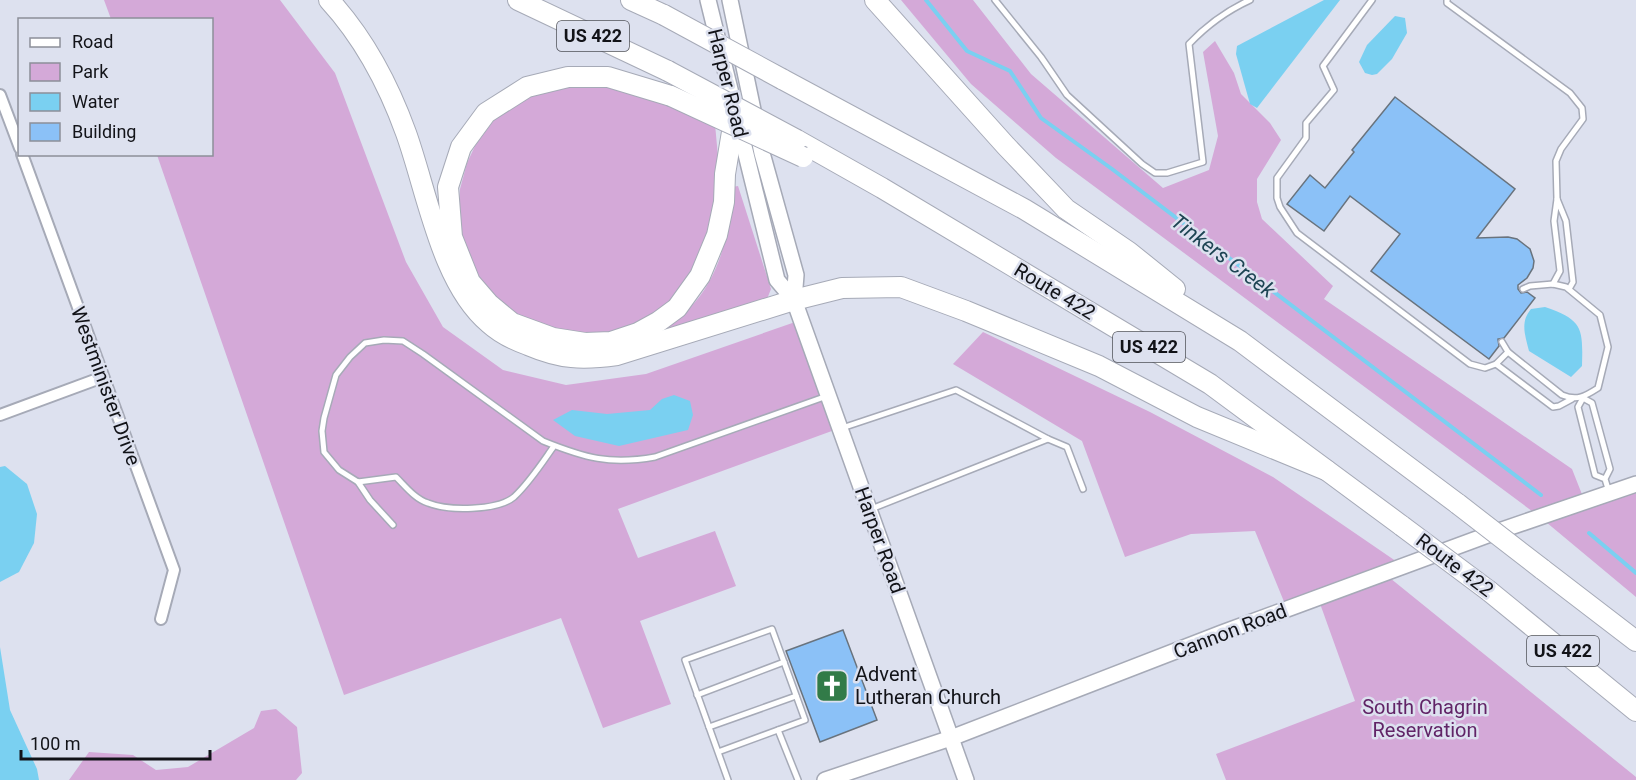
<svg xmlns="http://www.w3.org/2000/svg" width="1636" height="780" viewBox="0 0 1636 780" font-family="Roboto,sans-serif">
<rect width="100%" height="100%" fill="#dde1ef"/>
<g fill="#d4a9d8">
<path d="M104,0H280L335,73L406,262L443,327L503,370L566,385L646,374L801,320L840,428L618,509L638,558L715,531L736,586L640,621L671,704L603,728L561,618L344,695L157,155L212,154V20L111,19Z"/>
<path d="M901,0H973L1031,74L1163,188L1209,170L1218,136L1203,52L1215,41L1234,73L1241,94L1270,123L1281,140L1257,179V202L1262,219L1333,286L1324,299L1572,469L1585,502L1636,484V597L1540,517L1056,158L971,84Z"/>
<path d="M572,84L618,87L682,108L715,124L719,168L712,235L673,304L638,327L608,336L570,338L514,317L479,281L465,250L458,219L460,189L467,163L475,146L494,120L527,96Z"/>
<path d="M738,186L771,289L767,299L666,335L664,330C672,323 682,317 689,309C721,276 730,231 732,187Z"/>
<path d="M983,332L1150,412L1273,477L1403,566L1385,574L1636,777V780H1226L1216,754L1355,701L1318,598L1287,609L1255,531L1191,534L1125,557L1082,441L953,364Z"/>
<path d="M276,709L297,727L302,773L296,780H69L89,752L133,755L156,770L188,767L254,728L261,711Z"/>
</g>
<g fill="#7ad0f1">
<path d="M1324,0H1340L1257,108L1250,104L1236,54L1237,46Z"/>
<path d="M1395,16L1405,18L1407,33L1392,59L1377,74L1372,75L1365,73L1359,62L1367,45Z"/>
<path d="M1545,307C1583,320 1583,328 1582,366L1571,377L1529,351C1525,335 1520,322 1531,309Z"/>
<path d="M674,395L690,401L693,415L688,430L619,446L575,436L553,420L572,410L607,414L650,410L662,399Z"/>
<path d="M5,466L27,484L37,514L34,543L19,572L0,582V467Z"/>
<path d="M0,647L10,710L37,769L39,780H0Z"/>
</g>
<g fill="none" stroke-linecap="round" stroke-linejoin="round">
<g stroke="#7ad0f1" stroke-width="4">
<path d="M926,0L967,51L1010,71L1041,118L1112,169L1541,495"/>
<path d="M1589,533L1636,573"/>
</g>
</g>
<g fill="#8bc1f7" stroke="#69737d" stroke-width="1.5">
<path d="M1395,97L1515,189L1477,238L1508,237L1517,239L1530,249L1534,261L1533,268L1527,278L1518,285V289L1521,293L1527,292L1535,298L1504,338L1498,339L1499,346L1489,359L1371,271L1400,234L1350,196L1324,231L1287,204L1310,175L1325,188L1354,152L1352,150Z"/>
<path d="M843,630L877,720L820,742L786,651Z"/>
</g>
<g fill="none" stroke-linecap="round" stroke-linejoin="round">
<g stroke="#a6aab7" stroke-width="8">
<g id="lane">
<path d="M995,0L1041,57L1067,95L1142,164L1155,173H1167L1203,162L1189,44C1207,25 1226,11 1250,0"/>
<path d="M1372,0L1323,66L1334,90L1306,123V138L1277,178V198L1280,207L1297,233L1470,364L1485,368L1496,364"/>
<path d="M1447,0V3L1570,93L1582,108L1583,119L1561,149L1556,161L1557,199"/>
<path d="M1553,284L1560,271L1554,221L1557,199L1566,221L1573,282L1569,289"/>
<path d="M1523,289L1530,286L1553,284L1566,287L1600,315L1608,347L1598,388C1584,397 1577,401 1562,395L1508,352L1496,364L1553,407L1559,406L1572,399"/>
<path d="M1502,342L1508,352"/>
<path d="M842,428L956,390L1048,439L871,509"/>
<path d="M1048,439L1067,447L1083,489"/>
<path d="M554,446C542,463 530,482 514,497C497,511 448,511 428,503C415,499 405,486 396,477L358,482L339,470L324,452L322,431L324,418L336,375L350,357L365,343L384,340L403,341L423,354L543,441C585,458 610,465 655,457L827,396"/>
<path d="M1605,479L1610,469L1592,403L1583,398L1578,407L1595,475L1605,479L1609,492"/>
<path d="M358,482L370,500L393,525"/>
<path d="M697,695L784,662"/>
<path d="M709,727L796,696"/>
<path d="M778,730L798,780"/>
<path d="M718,752L805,720L772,629L685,660L728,780"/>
</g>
</g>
<g stroke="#a6aab7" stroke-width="14">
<g id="street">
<path d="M0,95L20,148"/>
<path d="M22,154L174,570L161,619"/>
<path d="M0,415L103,377"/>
</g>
</g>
<g stroke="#a6aab7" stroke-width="18">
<g id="secondary">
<path d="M708,0L777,280L794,300L966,780"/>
<path d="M730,0L762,153L796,275L794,300"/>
<path d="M825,780L951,738L1222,633L1493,533L1636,484"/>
</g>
</g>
<g stroke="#a6aab7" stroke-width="22">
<g id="highway">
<path d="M329,0C363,37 389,86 406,133C427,191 441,283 489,323C500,333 514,340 528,345C561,359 582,360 617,355L794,300L842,288L901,287L966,311L1099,366L1197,417L1326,470"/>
<path d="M518,0L668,71"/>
<path d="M631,0L664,15"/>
<path d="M875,0L1006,146L1066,209L1129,252L1175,289"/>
<path d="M782,79L1024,209L1240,341L1458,504"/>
<path d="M671,96L608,77H568L527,87L486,113L461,147L448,187L452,237L470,282L489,304L512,323L553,338L585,343L611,342L638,333L658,322L677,308L700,276L717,235L724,202L725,174L735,114"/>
<path d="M797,140L882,188L1210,384L1402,526"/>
<path d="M1542,569L1636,641"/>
<path d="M1489,591L1636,711"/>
</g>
</g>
<use href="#lane" stroke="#fff" stroke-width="5"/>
<use href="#street" stroke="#fff" stroke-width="10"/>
<use href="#secondary" stroke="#fff" stroke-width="15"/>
<use href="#highway" stroke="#fff" stroke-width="20"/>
<g stroke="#a6aab7" stroke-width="22" stroke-linecap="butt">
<g id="highway-bridge">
<path d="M664,15L782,79"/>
<path d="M668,71L797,140"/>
<path d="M671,96L803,157"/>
<path d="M1458,504L1542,569"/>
<path d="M1402,526L1489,591"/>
</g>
</g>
<use href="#highway-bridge" stroke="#fff" stroke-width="20"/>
</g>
<defs>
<g id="church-square" transform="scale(1.725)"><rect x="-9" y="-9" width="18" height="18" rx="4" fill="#327b48" stroke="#dde1ef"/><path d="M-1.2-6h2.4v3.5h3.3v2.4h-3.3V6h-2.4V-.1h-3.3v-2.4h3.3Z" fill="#fff"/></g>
</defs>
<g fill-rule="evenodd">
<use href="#church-square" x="832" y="686"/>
</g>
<g text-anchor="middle" stroke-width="5" stroke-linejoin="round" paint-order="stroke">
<g fill="#dde1ef" stroke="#4f5158" stroke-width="1.5">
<rect x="557" y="21" width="72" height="30" rx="4.5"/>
<rect x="1113" y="332" width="72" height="30" rx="4.5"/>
<rect x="1527" y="636" width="72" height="30" rx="4.5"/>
</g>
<g font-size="18" font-weight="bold" fill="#121318">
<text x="593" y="42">US 422</text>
<text x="1149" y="353">US 422</text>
<text x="1563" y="657">US 422</text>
</g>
<g font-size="20" fill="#121318" stroke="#dde1ef">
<text transform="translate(728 83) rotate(76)" y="7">Harper Road</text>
<text transform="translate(1055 291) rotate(31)" y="7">Route 422</text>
<text transform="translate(106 386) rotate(70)" y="7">Westminister Drive</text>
<text transform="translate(880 540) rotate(70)" y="7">Harper Road</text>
<text transform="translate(1455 565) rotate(37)" y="7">Route 422</text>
<text transform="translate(1230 631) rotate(-21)" y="7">Cannon Road</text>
</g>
<g font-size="20" fill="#121318" stroke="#dde1ef" text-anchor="start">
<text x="855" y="681">Advent<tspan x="855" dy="23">Lutheran Church</tspan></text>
</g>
<g font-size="20" fill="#612467" stroke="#dde1ef">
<text x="1425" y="714">South Chagrin<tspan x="1425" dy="23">Reservation</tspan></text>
</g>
<g font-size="21" font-style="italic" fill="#1d4453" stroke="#dde1ef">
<text transform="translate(1223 256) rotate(37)" y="7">Tinkers Creek</text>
</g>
</g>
<rect x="18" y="18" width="195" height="138" fill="#dde1ef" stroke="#8c8f99" stroke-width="1.5"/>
<rect x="30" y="38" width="30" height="9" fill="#ffffff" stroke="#8c8f99" stroke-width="1.5"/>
<text x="72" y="48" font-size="18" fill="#121318">Road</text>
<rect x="30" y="63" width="30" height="18" fill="#d4a9d8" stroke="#8c8f99" stroke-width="1.5"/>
<text x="72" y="78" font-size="18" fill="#121318">Park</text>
<rect x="30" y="93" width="30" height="18" fill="#7ad0f1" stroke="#8c8f99" stroke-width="1.5"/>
<text x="72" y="108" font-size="18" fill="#121318">Water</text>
<rect x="30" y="123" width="30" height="18" fill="#8bc1f7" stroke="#8c8f99" stroke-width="1.5"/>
<text x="72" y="138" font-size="18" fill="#121318">Building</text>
<path d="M21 750v9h189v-9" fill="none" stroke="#121318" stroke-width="3"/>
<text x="30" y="750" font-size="18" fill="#121318" stroke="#dde1ef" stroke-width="4.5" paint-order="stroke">100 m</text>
</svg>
